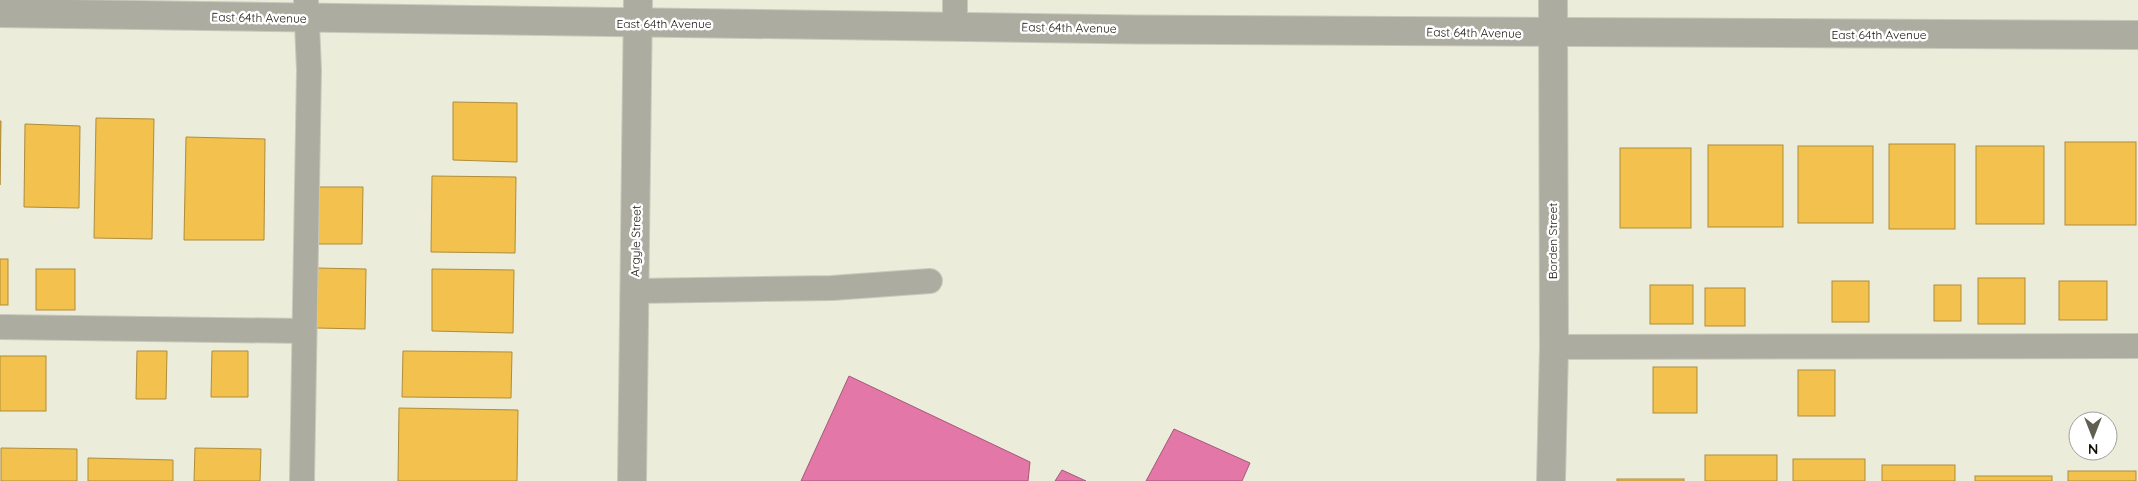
<svg xmlns="http://www.w3.org/2000/svg" width="2138" height="481" viewBox="0 0 2138 481" font-family="Quicksand,sans-serif">
<rect width="100%" height="100%" fill="#ececdb"/>
<g fill="#f2c14e" stroke="#af8d39">
<path d="M453,102L517,103V162L453,160Z"/>
<path d="M96,118L154,119L152,239L94,238Z"/>
<path d="M0,121H1L0,185Z"/>
<path d="M25,124L80,126L79,208L24,207Z"/>
<path d="M186,137L265,139L264,240H184Z"/>
<rect x="2065" y="142" width="71" height="83"/>
<rect x="1889" y="144" width="66" height="85"/>
<rect x="1708" y="145" width="75" height="82"/>
<rect x="1798" y="146" width="75" height="77"/>
<rect x="1976" y="146" width="68" height="78"/>
<rect x="1620" y="148" width="71" height="80"/>
<path d="M432,176L516,177L515,253L431,252Z"/>
<path d="M316,187H363L362,244H316Z"/>
<rect x="0" y="259" width="8" height="46"/>
<path d="M316,268L366,269L365,329L316,328Z"/>
<rect x="36" y="269" width="39" height="41"/>
<path d="M432,269L514,270L513,333L432,331Z"/>
<rect x="1978" y="278" width="47" height="46"/>
<rect x="1832" y="281" width="37" height="41"/>
<rect x="2059" y="281" width="48" height="39"/>
<rect x="1650" y="285" width="43" height="39"/>
<rect x="1934" y="285" width="27" height="36"/>
<rect x="1705" y="288" width="40" height="38"/>
<path d="M137,351H167L166,399H136Z"/>
<path d="M212,351H248V397H211Z"/>
<path d="M403,351L512,352L511,398L402,397Z"/>
<rect x="0" y="356" width="46" height="55"/>
<rect x="1653" y="367" width="44" height="46"/>
<rect x="1798" y="370" width="37" height="46"/>
<path d="M399,408L518,410L517,481H398Z"/>
<path d="M1,448L77,449V481H1Z"/>
<path d="M195,448L261,449L260,481H194Z"/>
<rect x="1705" y="455" width="72" height="26"/>
<path d="M88,458L173,460V481H88Z"/>
<rect x="1793" y="459" width="72" height="22"/>
<rect x="1882" y="465" width="73" height="16"/>
<rect x="2068" y="471" width="68" height="10"/>
<rect x="1975" y="476" width="77" height="5"/>
<rect x="1617" y="479" width="67" height="2"/>
</g>
<g fill="#e377a8" stroke="#a55978">
<path d="M849,376L1030,462L1028,481H801Z"/>
<path d="M1174,429L1250,463L1242,481H1146Z"/>
<path d="M1062,470L1086,481H1055Z"/>
</g>
<g fill="none" stroke-linecap="round" stroke-linejoin="round">
<g stroke="#c8c8bb" stroke-width="26">
<g id="service">
<path d="M955,26V0"/>
<path d="M636,291L832,288L930,281"/>
<path d="M0,327L303,331"/>
<path d="M1554,347L2138,346"/>
<path d="M302,481L309,70L306,0"/>
</g>
</g>
<g stroke="#c8c8bb" stroke-width="30">
<g id="minor">
<path d="M0,13C713,27 1425,34 2138,35"/>
<path d="M1551,481L1554,347L1553,0"/>
</g>
</g>
<g stroke="#c8c8bb" stroke-width="30">
<path id="tertiary" d="M632,481L638,0"/>
</g>
<use href="#service" stroke="#acaca0" stroke-width="24"/>
<use href="#minor" stroke="#acaca0" stroke-width="28"/>
<use href="#tertiary" stroke="#acaca0" stroke-width="28"/>
</g>
<g text-anchor="middle" stroke-width="5" stroke-linejoin="round" paint-order="stroke">
<g font-size="12" fill="#141309" stroke="#fff">
<text transform="translate(259 18) rotate(1)" y="4">East 64th Avenue</text>
<text x="664" y="28">East 64th Avenue</text>
<text transform="translate(1069 28) rotate(1)" y="4">East 64th Avenue</text>
<text transform="translate(1474 33) rotate(1)" y="4">East 64th Avenue</text>
<text x="1879" y="39">East 64th Avenue</text>
<text transform="translate(636 241) rotate(-89)" y="4">Argyle Street</text>
<text transform="translate(1553 241) rotate(-90)" y="4">Borden Street</text>
</g>
</g>
<g transform="translate(2093 436) rotate(180)"><circle r="24" fill="#ffffff" stroke="#a1a19d"/>
<path d="M0-4L9 19L0 12L-9 19Z" fill="#605f52"/>
<text y="-8" font-size="14" font-weight="bold" text-anchor="middle" fill="#141309">N</text>
</g>
</svg>
